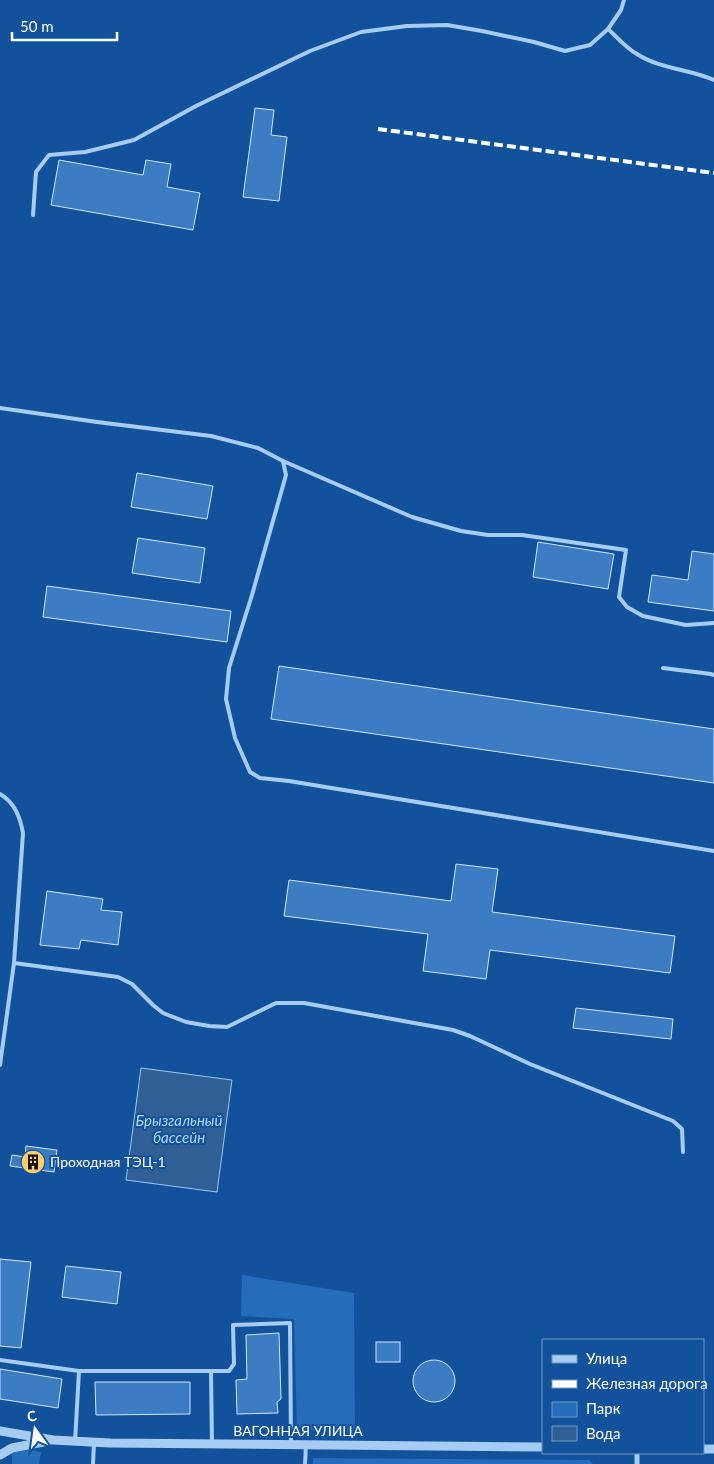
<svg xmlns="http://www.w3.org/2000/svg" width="714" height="1464" viewBox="0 0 714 1464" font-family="Lato,sans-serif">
<rect width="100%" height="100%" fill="#12529c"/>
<g fill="#256dba">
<path d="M242,1275L354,1293L355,1432L297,1430L294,1319L241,1316Z"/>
<path d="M25,1449L41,1452L39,1464H12V1453Z"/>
<path d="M313,1458L589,1460L593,1464H313Z"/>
</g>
<path fill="#305f95" stroke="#99c8f7" d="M141,1068L232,1080L217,1192L126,1180Z"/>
<g fill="#3b7cc3" stroke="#d0e6fe">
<path d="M255,108L274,110L271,135L287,137L279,201L243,197Z"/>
<path d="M59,160L143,175L146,160L171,164L167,187L200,193L193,230L51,205Z"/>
<path d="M137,473L213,486L207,519L131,507Z"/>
<path d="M138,538L205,548L200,583L132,573Z"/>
<path d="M538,542L614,554L608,589L533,577Z"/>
<path d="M692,551L714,554V611L648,602L652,575L688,580Z"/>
<path d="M47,586L231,611L227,642L43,617Z"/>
<path d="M279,666L714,729V783L271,719Z"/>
<path d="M456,864L498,869L492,912L675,936L670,973L490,950L486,979L423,971L428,934L284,916L289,880L451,901Z"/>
<path d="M47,891L103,899L101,910L122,912L118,945L81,940L79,949L40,945Z"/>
<path d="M576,1008L673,1019L671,1039L573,1028Z"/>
<path d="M26,1146L57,1150L54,1172L10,1166L12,1155L25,1157Z"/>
<path d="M0,1259L31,1262L21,1348L0,1346Z"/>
<path d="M66,1266L121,1272L117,1304L62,1297Z"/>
<path d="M279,1333L281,1399L277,1402L278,1413L237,1414L236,1380L247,1379L246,1335Z"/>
<rect x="376" y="1342" width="24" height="20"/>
<circle cx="434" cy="1381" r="21"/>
<path d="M0,1369L62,1379L58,1408L0,1399Z"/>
<path d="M95,1382H190V1414L96,1415Z"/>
</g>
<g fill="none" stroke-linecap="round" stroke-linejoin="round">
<g stroke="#a7ccf4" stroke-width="4">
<path d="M608,29C617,37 626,48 637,54C660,69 689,69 714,80"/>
<path d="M33,215L36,172L49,155L85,152L134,140L196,106L310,51L361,32L407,26L447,25L482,31L534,42L565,51L590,45L608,29L621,10L624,0"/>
<path d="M0,408L97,422L211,436L258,448L283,461L286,475L252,595L229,668L226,699L235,738L250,772L260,778L289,781L714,851"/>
<path d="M283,461L412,517L461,531L488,535H522L626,550L619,597L627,607L643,616L686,625L714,623"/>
<path d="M663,668L711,674L714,675"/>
<path d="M0,794C15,803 20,817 23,833L14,963L118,977L132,984L153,1005L163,1013L186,1022L209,1026L227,1027L276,1003H304L453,1030L470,1036L530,1064L673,1121L682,1129L683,1152"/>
<path d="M0,1065L14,963"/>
<path d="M0,1360L79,1371H229L234,1364L233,1325L290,1323L291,1445"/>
<path d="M211,1372L212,1444"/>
<path d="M75,1442L79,1371"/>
<path d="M93,1464L94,1442"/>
<path d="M305,1464L306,1445"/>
</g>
<path stroke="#a7ccf4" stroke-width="5" d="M637,1453V1464"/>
<g stroke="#a7ccf4" stroke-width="9">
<path d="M0,1431L53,1440L110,1443L543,1447"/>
<path d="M703,1449H714"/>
<path d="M0,1455L12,1448L48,1441"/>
</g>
<path stroke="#fff" stroke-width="4" stroke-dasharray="9 4" stroke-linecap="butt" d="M378,129L714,173"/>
</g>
<defs>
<g id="building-disc" transform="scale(1.25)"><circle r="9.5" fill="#ffd06a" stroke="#12529c"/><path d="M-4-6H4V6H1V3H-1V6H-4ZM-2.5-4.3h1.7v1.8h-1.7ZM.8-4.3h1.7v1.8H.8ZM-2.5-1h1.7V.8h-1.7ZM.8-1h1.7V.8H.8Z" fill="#111"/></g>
</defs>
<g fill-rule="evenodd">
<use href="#building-disc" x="33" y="1162"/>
</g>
<g text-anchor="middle" stroke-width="4" stroke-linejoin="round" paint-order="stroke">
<g font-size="14" fill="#fff" stroke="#12529c" text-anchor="start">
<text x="50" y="1167">Проходная ТЭЦ-1</text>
</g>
<g font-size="14" fill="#fff" stroke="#12529c">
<text x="298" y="1436">ВАГОННАЯ УЛИЦА</text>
</g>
<g font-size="15" font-style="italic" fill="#b4d6fa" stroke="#12529c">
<text x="179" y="1126">Брызгальный<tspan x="179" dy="17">бассейн</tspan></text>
</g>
</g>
<rect x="542" y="1339" width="162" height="115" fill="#12529c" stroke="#7197c4"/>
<rect x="552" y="1355" width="25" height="8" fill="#a7ccf4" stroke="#7197c4"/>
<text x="586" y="1364" font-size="15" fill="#ffffff">Улица</text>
<rect x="552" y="1380" width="25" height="8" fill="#ffffff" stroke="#7197c4"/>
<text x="586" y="1389" font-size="15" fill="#ffffff">Железная дорога</text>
<rect x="552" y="1402" width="25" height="15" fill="#256dba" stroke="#7197c4"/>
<text x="586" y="1414" font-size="15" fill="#ffffff">Парк</text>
<rect x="552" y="1426" width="25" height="15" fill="#305f95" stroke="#7197c4"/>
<text x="586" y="1439" font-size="15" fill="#ffffff">Вода</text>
<g transform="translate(35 1429) rotate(346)" stroke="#12529c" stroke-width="4" paint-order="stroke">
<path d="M0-4L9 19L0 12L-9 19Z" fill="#ffffff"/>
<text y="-8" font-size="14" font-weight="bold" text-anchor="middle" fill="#ffffff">С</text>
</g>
<path d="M12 32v8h105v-8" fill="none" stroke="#ffffff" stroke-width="2.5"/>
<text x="20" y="32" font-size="15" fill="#ffffff" stroke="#12529c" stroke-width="4" paint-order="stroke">50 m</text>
</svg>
